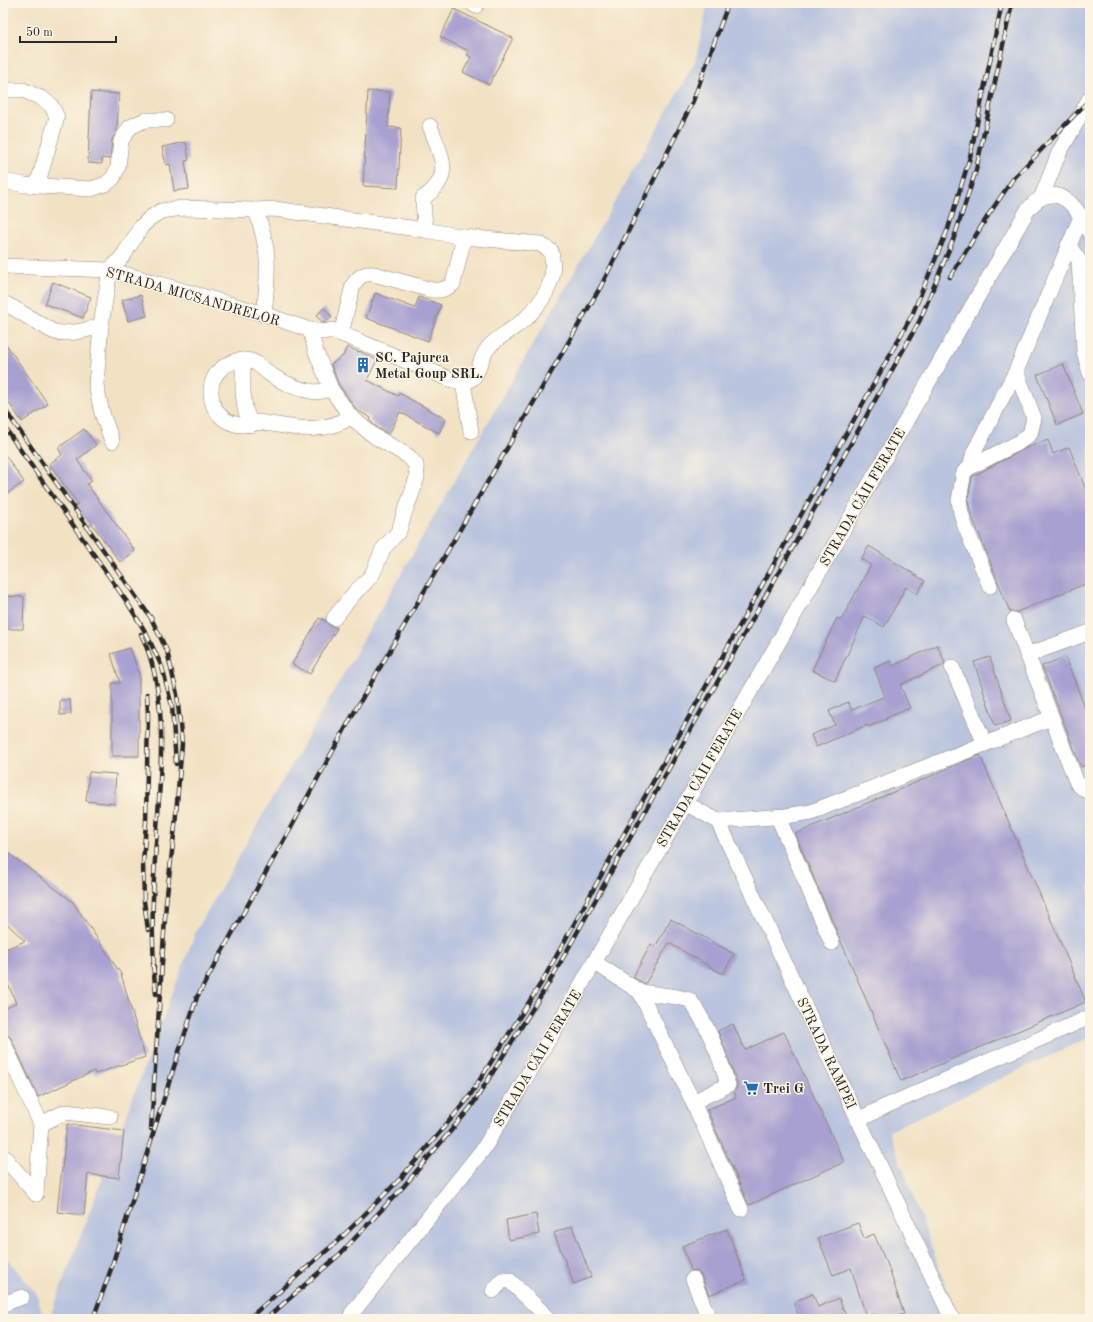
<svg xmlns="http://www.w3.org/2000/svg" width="1093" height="1322" viewBox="0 0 1093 1322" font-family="'Old Standard TT',serif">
<rect width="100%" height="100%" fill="#fcf5e5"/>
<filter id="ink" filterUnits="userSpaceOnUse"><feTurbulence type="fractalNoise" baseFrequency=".025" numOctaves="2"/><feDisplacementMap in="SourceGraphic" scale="8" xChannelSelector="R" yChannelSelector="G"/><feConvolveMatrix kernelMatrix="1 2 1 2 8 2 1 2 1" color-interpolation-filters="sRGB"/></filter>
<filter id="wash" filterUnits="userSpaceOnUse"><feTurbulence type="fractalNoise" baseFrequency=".012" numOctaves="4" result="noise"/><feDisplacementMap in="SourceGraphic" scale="16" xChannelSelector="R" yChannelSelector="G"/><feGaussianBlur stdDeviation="0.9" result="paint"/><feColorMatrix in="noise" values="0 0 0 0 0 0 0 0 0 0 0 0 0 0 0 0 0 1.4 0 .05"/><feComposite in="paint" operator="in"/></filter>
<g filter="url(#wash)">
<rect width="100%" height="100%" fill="#f2e2c4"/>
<g fill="#bac4de">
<path d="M708,3H1090V1037L889,1131L958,1319H49L196,931L695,62Z"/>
<path d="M3,1253L37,1295L44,1319H3Z"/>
</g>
<g id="blocks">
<g fill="#a8a0d0">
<path d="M454,9L513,38L489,85L463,72L471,57L467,55L469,51L440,37Z"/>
<path d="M368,91L390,92L388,127L401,128L398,188L363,186Z"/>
<path d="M91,92L119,94L117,130L112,140L110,159L102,158V164L88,163Z"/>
<path d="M186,142L189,160L185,161L189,189L174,191L170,164L166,165L162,147Z"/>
<path d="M53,282L91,297L83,318L45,304Z"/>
<path d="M375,293L415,308L419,297L441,305L428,341L366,318Z"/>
<path d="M141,295L147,316L128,321L122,300Z"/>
<path d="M324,308L332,317L326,322L324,323L316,316Z"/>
<path d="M3,340L48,404L22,422L3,394Z"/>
<path d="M347,347L359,352V351L377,360L367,380L398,396L399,393L446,419L439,433L400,412L389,434L379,429L370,421L371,418L357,410L339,385L331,364L343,356Z"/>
<path d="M1063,364L1083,414L1057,425L1037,375Z"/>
<path d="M84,429L96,445L77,460L92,481L87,484L135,551L120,562L92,524L89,526L75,506L78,504L49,464L62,455L58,448Z"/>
<path d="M1048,440L1053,454L1069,447L1090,500V582L1017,612H1010L970,511L968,500L972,477L1026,448Z"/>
<path d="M3,452L24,482L3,496Z"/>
<path d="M869,546L925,581L917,594L906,587L884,627L865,616L835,681L812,670L837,618L841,620L871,565L861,559Z"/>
<path d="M3,596L24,597L23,629H3Z"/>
<path d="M319,618L326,621L329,625L337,628L310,674L292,664Z"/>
<path d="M937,645L945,662L943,665L900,685L910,708L886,718L887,719L868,727L867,725L816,747L811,735L835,725L829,711L848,702L852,710L885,696L874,668L891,661L893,666Z"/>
<path d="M130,648L139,674V756H112V683H120L111,654Z"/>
<path d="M990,657L1011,721L995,726L974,662Z"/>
<path d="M1065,657L1090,720V763L1081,767L1042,666Z"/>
<path d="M60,700H70L71,714L60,715Z"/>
<path d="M980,755L1086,1002L901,1081L795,834Z"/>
<path d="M89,772L116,774L114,804L86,801Z"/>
<path d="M3,849L73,902L121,974L145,1057L95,1074L94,1071L38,1097L11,1038L6,1034L3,1027V1010L16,1003L3,972V950L25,941L3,920Z"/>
<path d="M671,919L734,954L723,974L669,943L645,984L633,977L651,944L655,947Z"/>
<path d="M733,1024L745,1050L784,1032L844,1162L749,1205L707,1110L736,1097L734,1092L737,1087V1082L725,1049L718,1031Z"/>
<path d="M67,1124L124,1131L119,1178L88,1174L84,1215L57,1212Z"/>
<path d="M536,1214L539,1234L509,1240L506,1220Z"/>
<path d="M858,1223L864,1238L874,1234L885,1260H886L904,1314L887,1319H875L874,1314L866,1316L851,1268L833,1275L818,1238Z"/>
<path d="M572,1226L591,1277L574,1284L554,1233Z"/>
<path d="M727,1229L746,1280L709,1295L701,1275L698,1272L691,1270L682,1246Z"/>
<path d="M813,1294L818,1307L839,1298L847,1319H800L793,1302Z"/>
</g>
</g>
</g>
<g filter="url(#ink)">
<use href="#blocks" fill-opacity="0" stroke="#8e8678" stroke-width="1"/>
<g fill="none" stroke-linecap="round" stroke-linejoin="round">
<g stroke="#8e8678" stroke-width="16">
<g id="minor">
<path d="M472,3L476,6"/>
<path d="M3,90H23L41,98L51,105L57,117L37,186"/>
<path d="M3,181L25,185L91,189L106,184L113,178L118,167L121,141L130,127L145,120H166"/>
<path d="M1042,196L1059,153L1090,98"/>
<path d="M425,230L423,198C455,177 441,156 430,126"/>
<path d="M1068,245L1079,260L1084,351L1090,373"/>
<path d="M3,266L110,270L264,314L310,330L324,332L332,330L452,380C482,388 475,364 488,348C494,340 504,335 512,329C530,317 547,298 552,276C554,268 552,259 551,251L540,244L464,237"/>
<path d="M3,303C18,309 30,319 44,326C47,328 51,331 55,332C67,335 90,330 101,325L110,270L123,256L141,227L150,218L161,211L183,208L256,210"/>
<path d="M264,314C266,296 268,277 267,259C266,242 261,226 256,210L274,209L425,230L464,237L453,284C446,289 441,291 432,290L374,274C364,273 359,276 353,285L341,334"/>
<path d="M101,325L96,385L102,413L112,441"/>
<path d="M310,330L316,352L331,389L351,417L374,436L408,456L416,465L417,477L412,493L405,511L399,531L383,549L373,573L365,583L357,590L334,618"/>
<path d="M243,360V392L245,409L251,425"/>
<path d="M463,382L471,431"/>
<path d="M331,389C325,391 318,393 310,391C297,389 282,382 271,375C264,370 260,364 251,361C231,356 210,372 211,392C211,418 235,431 258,422C292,427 319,436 351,417"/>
<path d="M970,467L1018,443L1030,434L1034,418L1016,371"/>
<path d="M990,586L965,526L961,513L959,500L964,472L970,467L974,452L1016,371L1081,217"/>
<path d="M1014,620L1077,783L1085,790L1090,791"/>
<path d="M1027,655L1090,632"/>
<path d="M952,667L985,744"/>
<path d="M685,803L718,821L952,1319"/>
<path d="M778,817L832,943"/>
<path d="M718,821L786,816L811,812L1051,718"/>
<path d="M594,962L640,992L677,997L690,1000C709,1027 719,1054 728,1085L693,1102"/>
<path d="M640,992L693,1102L741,1209"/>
<path d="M3,1042L41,1124L36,1194"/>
<path d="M858,1120L886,1106L1090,1017"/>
<path d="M41,1124L65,1112L110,1117"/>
<path d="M3,1156L36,1194"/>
<path d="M693,1279L709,1319"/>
<path d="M493,1291L502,1281L509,1280L541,1311L547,1319"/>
<path d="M3,1304L22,1297"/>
<path d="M350,1319L352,1313L484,1148L573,999L1027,211C1054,176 1077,205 1090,233"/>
</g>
</g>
<use href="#minor" stroke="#fff" stroke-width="15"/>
<g stroke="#2b2b2b" stroke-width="4.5">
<g id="rail">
<path d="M950,277L989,214L1013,179L1090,99"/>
<path d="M3,407L151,618L167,651L177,694L182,744L175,826L166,903L151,1129"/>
<path d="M3,425L127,602L146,633L162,667L172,706L176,764"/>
<path d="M141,634C167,688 162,756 158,814C156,842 154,871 153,899C152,922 153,946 154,969"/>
<path d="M147,694L148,715L146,823L143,863L144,901L148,930"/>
<path d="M153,964L156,994"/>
<path d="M93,1319L111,1269L171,1076L197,997L356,709L601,286L693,101L726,10L727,3"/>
<path d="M248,1319L341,1238L401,1178L467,1100L543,980L912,315L948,229L970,157L1002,3"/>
<path d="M266,1319L340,1254L404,1186L471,1107L550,981L920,320L955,235L976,170L1012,3"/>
</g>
</g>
<use href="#rail" stroke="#fcf5e5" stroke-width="3" stroke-dasharray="9" stroke-linecap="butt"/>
</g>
</g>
<defs>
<g id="building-bare" transform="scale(1.2)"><path d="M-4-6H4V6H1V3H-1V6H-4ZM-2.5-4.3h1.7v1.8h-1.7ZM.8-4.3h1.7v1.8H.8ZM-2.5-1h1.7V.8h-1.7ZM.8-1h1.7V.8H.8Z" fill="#1f6fb2" stroke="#fcf5e5" stroke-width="2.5" paint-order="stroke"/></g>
<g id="supermarket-bare" transform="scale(1.2)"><path d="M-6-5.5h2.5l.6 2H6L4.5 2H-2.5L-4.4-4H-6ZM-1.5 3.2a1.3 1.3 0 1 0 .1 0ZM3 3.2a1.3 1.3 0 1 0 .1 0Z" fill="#1f6fb2" stroke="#fcf5e5" stroke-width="2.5" paint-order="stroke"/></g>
</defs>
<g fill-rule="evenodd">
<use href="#building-bare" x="363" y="365"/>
<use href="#supermarket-bare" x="751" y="1088"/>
</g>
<g text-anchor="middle" stroke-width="3" stroke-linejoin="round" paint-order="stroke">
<g font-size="14" fill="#2b2b2b" stroke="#fcf5e5">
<text transform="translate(193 296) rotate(16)" y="5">STRADA MICSANDRELOR</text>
<text transform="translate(862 497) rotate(-60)" y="5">STRADA CĂII FERATE</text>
<text transform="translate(699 778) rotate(-60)" y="5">STRADA CĂII FERATE</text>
<text transform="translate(827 1053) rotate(65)" y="5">STRADA RAMPEI</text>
<text transform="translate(537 1058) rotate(-59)" y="5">STRADA CĂII FERATE</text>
</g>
<g font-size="14" font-weight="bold" fill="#2b2b2b" stroke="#fcf5e5" text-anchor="start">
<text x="375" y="362">SC. Pajurca<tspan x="375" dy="16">Metal Goup SRL.</tspan></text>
<text x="763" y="1093">Trei G</text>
</g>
</g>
<rect width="1093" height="1322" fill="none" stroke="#fcf5e5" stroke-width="16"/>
<path d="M20 36v6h96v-6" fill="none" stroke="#2b2b2b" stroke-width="2"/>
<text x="26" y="36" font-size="12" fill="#2b2b2b" stroke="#fcf5e5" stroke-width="3" paint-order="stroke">50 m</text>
</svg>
